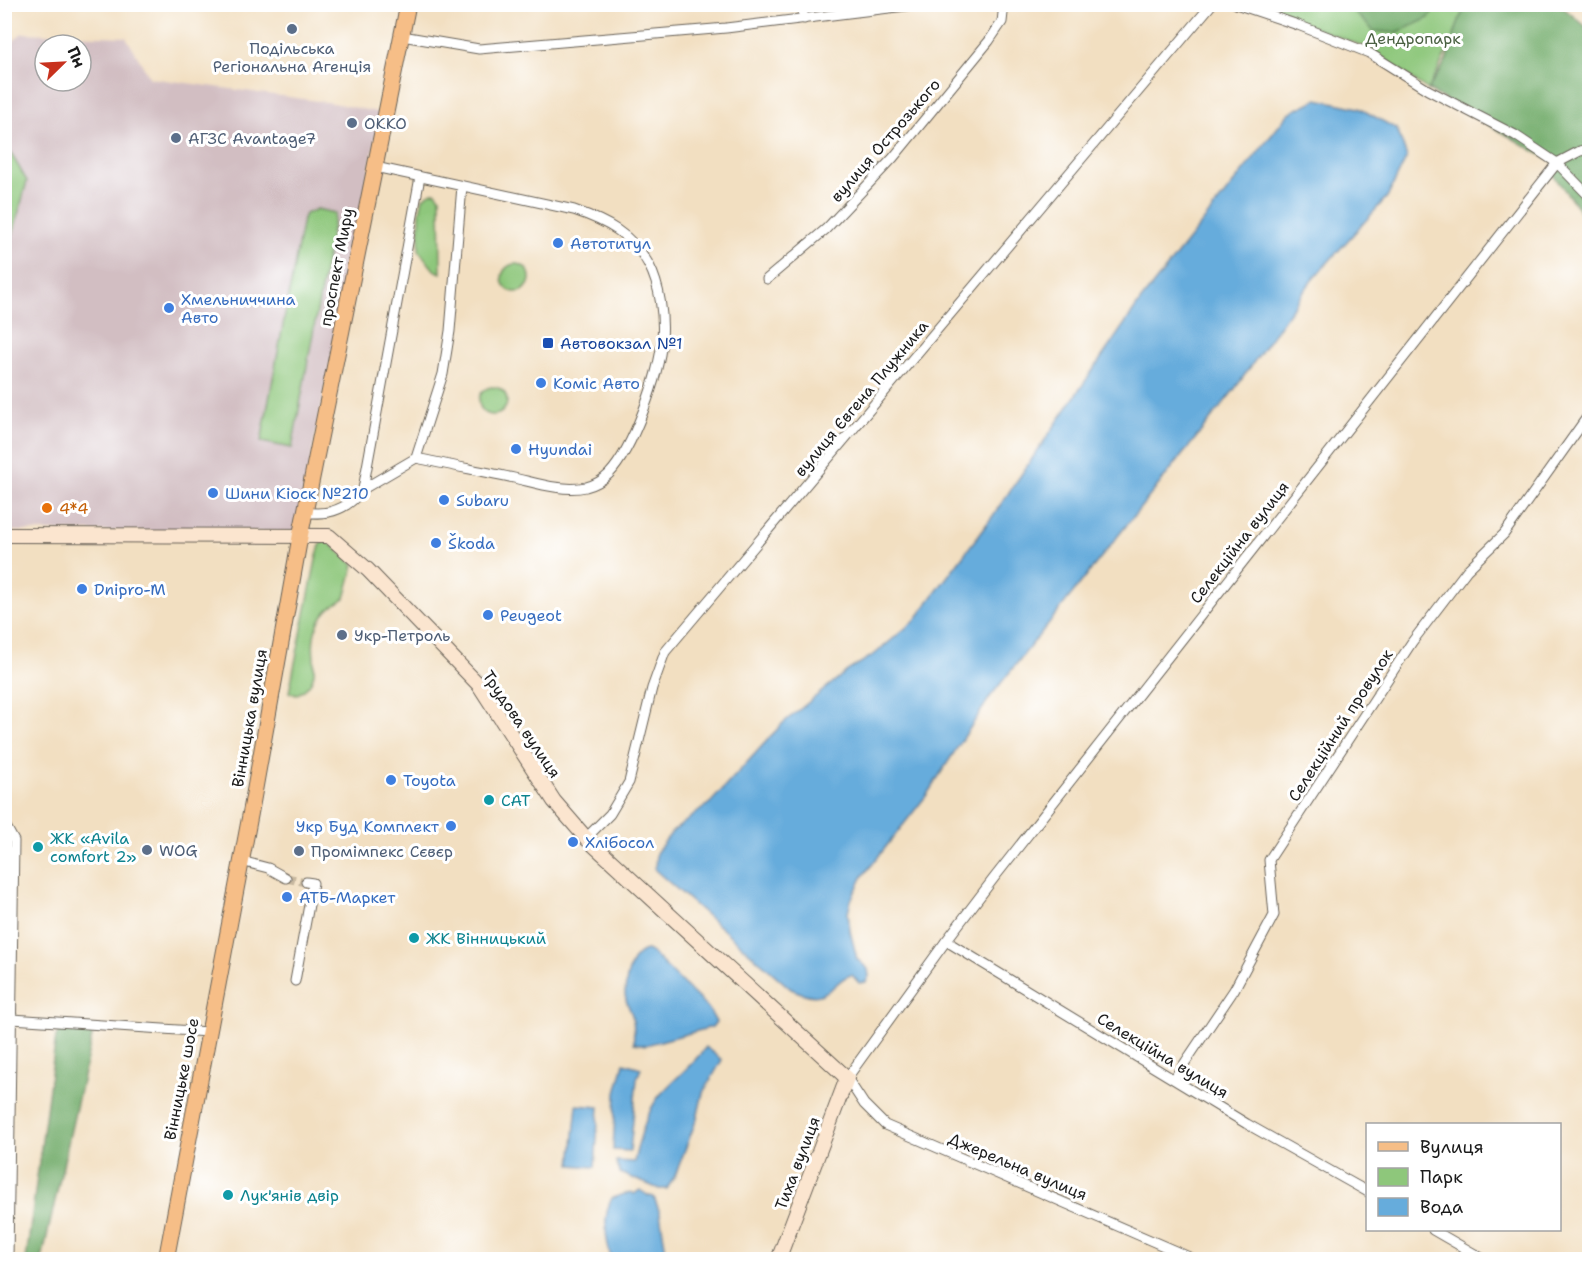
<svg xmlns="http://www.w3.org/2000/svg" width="1594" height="1264" viewBox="0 0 1594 1264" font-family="'Shantell Sans',sans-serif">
<rect width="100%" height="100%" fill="#fff"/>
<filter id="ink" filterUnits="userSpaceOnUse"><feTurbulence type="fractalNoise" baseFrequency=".0167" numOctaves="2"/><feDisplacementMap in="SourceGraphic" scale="12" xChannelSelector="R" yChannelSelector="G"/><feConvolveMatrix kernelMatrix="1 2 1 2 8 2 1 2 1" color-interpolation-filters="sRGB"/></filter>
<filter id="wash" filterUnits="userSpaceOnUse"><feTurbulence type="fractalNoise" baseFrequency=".008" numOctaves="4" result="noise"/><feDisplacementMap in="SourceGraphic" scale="24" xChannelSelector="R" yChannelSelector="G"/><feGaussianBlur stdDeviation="1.35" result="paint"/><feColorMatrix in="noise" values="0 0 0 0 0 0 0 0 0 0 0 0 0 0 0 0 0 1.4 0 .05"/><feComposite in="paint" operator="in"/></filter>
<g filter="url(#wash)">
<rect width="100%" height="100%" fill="#f2dfc1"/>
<g fill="#d2bec2" fill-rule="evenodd">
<path d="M5,4L12,5V23L5,24Z"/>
<path d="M22,33L126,37L150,78L333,103L381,113L296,532L5,531V264L27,181L5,143V49ZM45,45H81V81H45Z"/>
</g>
<g fill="#8ec77b" stroke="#55724c" stroke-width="1.5">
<path d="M1254,5H1470L1428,90L1370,49Z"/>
<path d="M5,143L27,181L5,264L4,143Z"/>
<path d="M432,192H436L440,197L441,273L434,270L419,251L420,211L423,198Z"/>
<path d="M317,209L335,213L292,448L261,442L303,219L305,214Z"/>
<circle cx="516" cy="278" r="14"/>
<circle cx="493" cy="401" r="14"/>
<path d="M323,541H327L354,565L345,598C338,603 328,608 323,615C319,621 315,630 314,637C310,660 325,681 296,695L289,692L317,555L321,543Z"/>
</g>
<g fill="#72ac6b" stroke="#476444" stroke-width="1.5">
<path d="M1347,5V4L1436,5L1429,18L1396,33L1374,31Z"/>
<path d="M1468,5H1560L1589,29V233L1578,208L1551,172L1557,164L1428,90L1446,61L1460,17Z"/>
<path d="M59,1031L93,1032L42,1259H26L56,1036Z"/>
</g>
<g fill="#66acdc" stroke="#41647c" stroke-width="1.5">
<path d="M1317,99L1359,108L1397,129L1407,157L1387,197L1312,280L1234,390L990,697L926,796L863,876L851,900L848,913L850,931L857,959L868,969L869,976L866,982L859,983L852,975C845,976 844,978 839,982C821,999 814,999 791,989L655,870L656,853L672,832L711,802L783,723L847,671L875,654L915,620L992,517L1141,300L1289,113Z"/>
<path d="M647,950L651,952L708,1008L716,1022L712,1027L646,1045L634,1043C633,1034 635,1023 632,1015C629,1006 625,1002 625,993C626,978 631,952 647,950Z"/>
<path d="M706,1047L722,1060L703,1093L697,1118L675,1176L667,1189H659L620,1173L616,1161L634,1162C638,1142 647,1110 660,1095C675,1078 691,1067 706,1047Z"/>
<path d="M624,1063L641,1068L637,1079L630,1151L613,1150L616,1093Z"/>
<path d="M577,1105L599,1107L595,1167L571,1165Z"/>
<path d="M640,1190L649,1196L654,1197L660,1213L667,1259H611C606,1239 602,1217 612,1198L631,1192L634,1194Z"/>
</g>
</g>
<g filter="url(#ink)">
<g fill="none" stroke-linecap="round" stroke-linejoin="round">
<path stroke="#c7b8a0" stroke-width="9" stroke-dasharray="9 4.5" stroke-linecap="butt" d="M286,878L306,882"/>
<g stroke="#676056" stroke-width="11">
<g id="street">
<path d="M801,4L804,19"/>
<path d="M1236,4L1298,25L1369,53L1428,90L1515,135L1557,163L1590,197"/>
<path d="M402,36L479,49L726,28L922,4"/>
<path d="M375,167L574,210C606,221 632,234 649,265C660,286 664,316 662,340C659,375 633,449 609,474C603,480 594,485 586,487C563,492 536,483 514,478C481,471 448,465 416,458"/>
<path d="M767,279L826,229L893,158L989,41L1002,22L1004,4"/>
<path d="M363,489L416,458L443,374L450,331L462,186"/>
<path d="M305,512C328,516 348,509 363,489L420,177"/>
<path d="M4,823L14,841L8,1260"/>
<path d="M586,838L610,814L629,782L652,688L665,652L1212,4"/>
<path d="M241,861L268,868L286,878"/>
<path d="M946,941L1247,1124L1368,1192"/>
<path d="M295,981L313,883L306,882"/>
<path d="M12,1019L208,1032"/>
<path d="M1174,1079L1234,990L1274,915L1269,860L1412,642L1467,570L1504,534L1590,413"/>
<path d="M1433,1230L1485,1260"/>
<path d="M1196,1260L885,1125L864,1104L847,1078L946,941L994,878L1557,163L1580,151L1590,149"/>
</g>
</g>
<g stroke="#676056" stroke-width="16">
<path id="secondary" d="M4,535L329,536L368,570L479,685L554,801L586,838L847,1078L778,1260"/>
</g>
<g stroke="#676056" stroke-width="17">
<path id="primary" d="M166,1260L252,805L300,537L408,4"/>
</g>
<use href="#street" stroke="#fff" stroke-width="9"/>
<use href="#secondary" stroke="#fbe5cf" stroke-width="14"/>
<use href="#primary" stroke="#f6be87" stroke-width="15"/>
</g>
</g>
<g fill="#5c6f8a" stroke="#fff" stroke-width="2">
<circle cx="292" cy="29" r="6"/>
<circle cx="352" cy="123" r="6"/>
<circle cx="176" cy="138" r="6"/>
<circle cx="342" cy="635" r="6"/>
<circle cx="147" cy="850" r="6"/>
<circle cx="299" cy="851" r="6"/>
</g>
<g fill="#3f7fe0" stroke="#fff" stroke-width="2">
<circle cx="558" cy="243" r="6"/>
<circle cx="169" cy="308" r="6"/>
<circle cx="541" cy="383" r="6"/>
<circle cx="516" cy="449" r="6"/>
<circle cx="213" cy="493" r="6"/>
<circle cx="444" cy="500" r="6"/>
<circle cx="436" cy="543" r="6"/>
<circle cx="82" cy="589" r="6"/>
<circle cx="488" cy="615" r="6"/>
<circle cx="391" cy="780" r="6"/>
<circle cx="451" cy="826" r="6"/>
<circle cx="573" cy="842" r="6"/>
<circle cx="287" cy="897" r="6"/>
</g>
<rect fill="#1a4fb4" stroke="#fff" stroke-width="2" x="542" y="337" width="12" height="12" rx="3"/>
<circle fill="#e8710a" stroke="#fff" stroke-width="2" cx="47" cy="508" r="6"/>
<g fill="#0f9aa8" stroke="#fff" stroke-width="2">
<circle cx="489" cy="800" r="6"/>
<circle cx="38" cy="847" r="6"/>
<circle cx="414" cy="938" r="6"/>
<circle cx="228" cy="1195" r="6"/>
</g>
<g text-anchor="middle" stroke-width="6" stroke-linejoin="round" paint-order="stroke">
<g font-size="16" fill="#4a6042" stroke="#fff">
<text x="1413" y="44">Дендропарк</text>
</g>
<g font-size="16" fill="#4e5e75" stroke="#fff" text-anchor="start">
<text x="292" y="54" text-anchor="middle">Подільська<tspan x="292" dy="18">Регіональна Агенція</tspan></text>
<text x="364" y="129">ОККО</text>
<text x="188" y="144">АГЗС Avantage7</text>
<text x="354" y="641">Укр-Петроль</text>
<text x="159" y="856">WOG</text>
<text x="311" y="857">Промімпекс Сєвєр</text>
</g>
<g font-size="16" fill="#1c1c1c" stroke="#fff">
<text transform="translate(885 140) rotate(-49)" y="6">вулиця Острозького</text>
<text transform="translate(336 267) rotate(-79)" y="6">проспект Миру</text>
<text transform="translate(861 398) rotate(-50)" y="6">вулиця Євгена Плужника</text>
<text transform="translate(1239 542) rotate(-52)" y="6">Селекційна вулиця</text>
<text transform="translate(249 718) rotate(-80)" y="6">Вінницька вулиця</text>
<text transform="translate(522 724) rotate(56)" y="6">Трудова вулиця</text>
<text transform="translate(1340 725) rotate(-57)" y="6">Селекційний провулок</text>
<text transform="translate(1163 1055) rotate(31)" y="6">Селекційна вулиця</text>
<text transform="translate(181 1079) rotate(-79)" y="6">Вінницьке шосе</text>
<text transform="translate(797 1163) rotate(-69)" y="6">Тиха вулиця</text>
<text transform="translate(1018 1166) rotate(23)" y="6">Джерельна вулиця</text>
</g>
<g font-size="16" fill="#366cbe" stroke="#fff" text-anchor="start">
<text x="570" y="249">Автотитул</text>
<text x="181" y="305">Хмельниччина<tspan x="181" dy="18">Авто</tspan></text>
<text x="553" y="389">Коміс Авто</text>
<text x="528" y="455">Hyundai</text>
<text x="225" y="499">Шини Кіоск №210</text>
<text x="456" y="506">Subaru</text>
<text x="448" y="549">Škoda</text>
<text x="94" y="595">Dnipro-M</text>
<text x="500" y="621">Peugeot</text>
<text x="403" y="786">Toyota</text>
<text x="439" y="832" text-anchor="end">Укр Буд Комплект</text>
<text x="585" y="848">Хлібосол</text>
<text x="299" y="903">АТБ-Маркет</text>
</g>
<g font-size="16" fill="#164399" stroke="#fff" text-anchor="start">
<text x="560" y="349">Автовокзал №1</text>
</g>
<g font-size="16" fill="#c56008" stroke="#fff" text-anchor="start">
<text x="59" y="514">4*4</text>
</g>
<g font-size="16" fill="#0d838f" stroke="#fff" text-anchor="start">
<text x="501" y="806">САТ</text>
<text x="50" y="844">ЖК «Avila<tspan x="50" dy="18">comfort 2»</tspan></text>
<text x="426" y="944">ЖК Вінницький</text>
<text x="240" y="1201">Лук'янів двір</text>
</g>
</g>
<rect width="1594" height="1264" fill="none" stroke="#fff" stroke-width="24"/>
<rect x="1366" y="1123" width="195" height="108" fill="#ffffff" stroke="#a4a4a4" stroke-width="1.5"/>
<rect x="1378" y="1142" width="30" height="9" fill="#f6be87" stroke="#a4a4a4" stroke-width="1.5"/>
<text x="1420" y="1153" font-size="18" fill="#1c1c1c">Вулиця</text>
<rect x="1378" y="1168" width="30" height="18" fill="#8ec77b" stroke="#a4a4a4" stroke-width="1.5"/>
<text x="1420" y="1183" font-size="18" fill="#1c1c1c">Парк</text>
<rect x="1378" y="1198" width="30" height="18" fill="#66acdc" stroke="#a4a4a4" stroke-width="1.5"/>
<text x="1420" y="1213" font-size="18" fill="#1c1c1c">Вода</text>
<g transform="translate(63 63) rotate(66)"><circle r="28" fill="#ffffff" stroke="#a4a4a4" stroke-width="1.5"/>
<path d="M0-4.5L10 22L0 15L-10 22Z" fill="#c8321e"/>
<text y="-9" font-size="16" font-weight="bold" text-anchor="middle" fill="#1c1c1c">Пн</text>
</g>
</svg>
